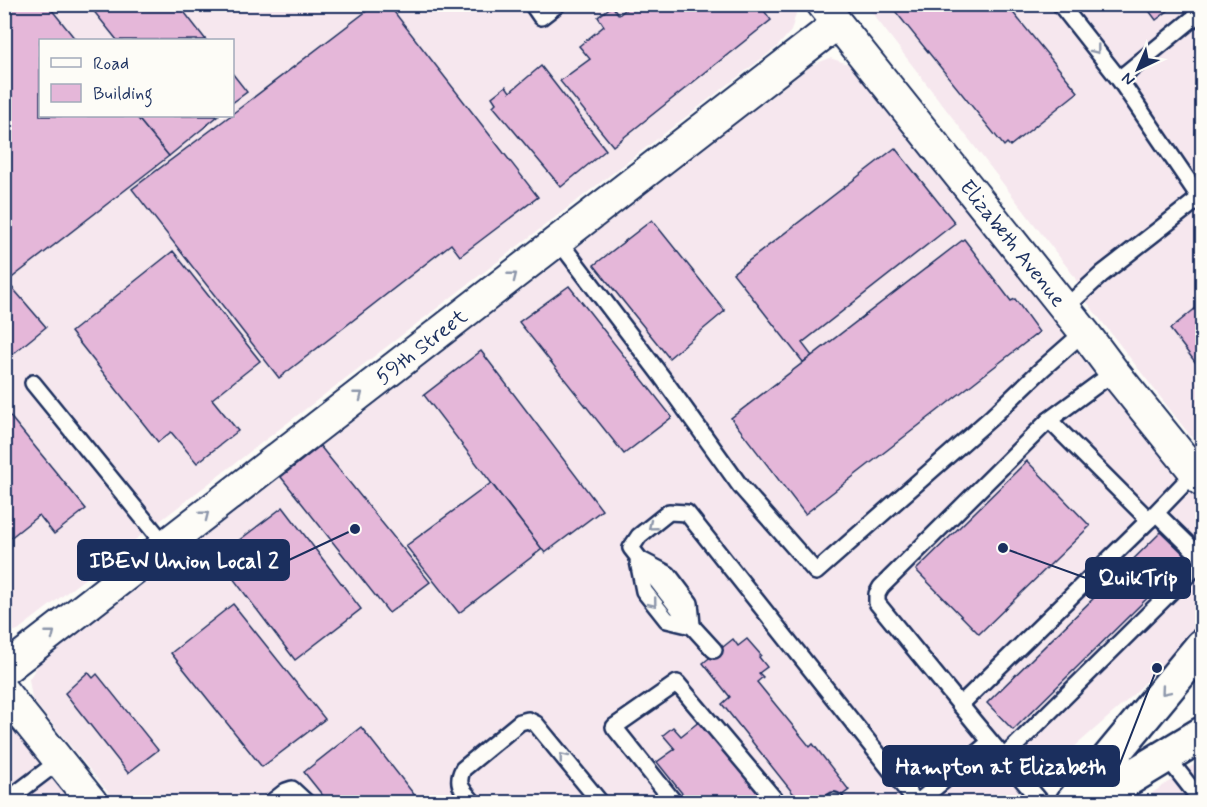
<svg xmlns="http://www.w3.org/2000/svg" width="1207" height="807" viewBox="0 0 1207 807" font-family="Mynerve,sans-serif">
<rect width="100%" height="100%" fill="#fdfcf7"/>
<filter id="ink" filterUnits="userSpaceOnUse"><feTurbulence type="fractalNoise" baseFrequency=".0167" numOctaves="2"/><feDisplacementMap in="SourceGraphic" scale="12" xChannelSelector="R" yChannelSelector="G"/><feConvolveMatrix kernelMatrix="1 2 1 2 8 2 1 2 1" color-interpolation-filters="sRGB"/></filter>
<g filter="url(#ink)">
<g fill="#f6e7ee" fill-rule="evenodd">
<path d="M5,5H795L797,10L791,31L777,47L18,630L5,634ZM40,40H232V116H40Z"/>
<path d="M866,5H1202V451L1086,301L1074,276Z"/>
<path d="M830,58L848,64L865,79L1078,351L1202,506V620L1164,663L1130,698L1055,764L1006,802H116L32,699L29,679L38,665L812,65Z"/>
<path d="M4,718L9,723L72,802H5Z"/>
<path d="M1202,759V802H1139L1145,798Z"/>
</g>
<g fill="#e5b7d9" stroke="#1b2f5e" stroke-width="1.5">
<path d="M4,4H47L76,40H40V116H136L169,156L4,284Z"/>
<path d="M88,4H178L206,40H117Z"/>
<path d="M376,4H388L538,197L460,256L451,244L279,378L132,189L230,116H232V114Z"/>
<path d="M632,4H656L658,7L661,4H759L771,20L613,146L560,81L590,59L579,46L604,26L598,17L612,6L619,15Z"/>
<path d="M899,4H1006L1078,92L1010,146L1007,143L1004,146L895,11L901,7Z"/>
<path d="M1144,4H1177L1156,20Z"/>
<path d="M541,66L606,150L561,187L493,106L496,103L492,97L506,86L510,92Z"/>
<path d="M232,73L247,92L232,103Z"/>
<path d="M136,116H218L169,156Z"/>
<path d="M895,148L955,223L802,343L812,356L803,362L733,273Z"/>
<path d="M652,220L725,311L669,358L594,265Z"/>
<path d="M964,239L1011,301L1015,299L1039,332L805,514L731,418Z"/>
<path d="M173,251L260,361L212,399L238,431L197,463L171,432L158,442L71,332Z"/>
<path d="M10,285L46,327L4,361V290Z"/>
<path d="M569,286L672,417L624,454L519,322Z"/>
<path d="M1202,303V371L1170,329Z"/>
<path d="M481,351L602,510L545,553L424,395Z"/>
<path d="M4,409L86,509L54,534L39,515L4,543Z"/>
<path d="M320,446L430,582L389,613L281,477Z"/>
<path d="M1027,461L1090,526L979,634L916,570Z"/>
<path d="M491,483L542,549L459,613L406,546Z"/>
<path d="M283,507L361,609L295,660L217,557Z"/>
<path d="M1161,532L1188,558L1013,730L987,703Z"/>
<path d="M233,604L325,719L262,767L171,653Z"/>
<path d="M733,639L738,646L747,639L761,655L759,657L767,667L759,673L763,677L757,682L810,747L813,744L849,790L833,802H816L813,800L810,802H800L722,704L730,697L703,663Z"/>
<path d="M88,672L93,678L97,674L158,750L128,773L65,693Z"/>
<path d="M700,721L765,802H689L657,762L675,749L663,735L673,727L681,736Z"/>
<path d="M361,727L420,802H328L304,772Z"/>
</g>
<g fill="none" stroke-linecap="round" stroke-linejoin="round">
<g stroke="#1b2f5e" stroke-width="20">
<g id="lane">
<path d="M532,4L541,17L558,4"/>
<path d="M1060,4L1119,79L1200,198"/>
<path d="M1119,79L1202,11"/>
<path d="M558,240L662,377L741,487L816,572L992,417L1042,369L1084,332"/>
<path d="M1065,308L1102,274L1202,196"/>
<path d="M33,383L165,545"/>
<path d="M1049,420L1149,520"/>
<path d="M638,561L644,591L667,620L692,626"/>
<path d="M643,561L668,574L690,603L692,625"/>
<path d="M714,650L692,626L631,548L639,536L669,512L687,513L916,802"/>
<path d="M960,705L1149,520L1195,472"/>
<path d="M1166,756L1202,802"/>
<path d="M1003,758L1200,563L1201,560L1200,556L1156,513"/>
<path d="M834,801L836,802"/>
<path d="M5,802L59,761"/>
<path d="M272,802L286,791L292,789L306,802"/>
<path d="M473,802C463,790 455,785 463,769L520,722L528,720L536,724L600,802"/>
<path d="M674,802L614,727L677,683L777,802"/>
<path d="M918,802L990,742"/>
<path d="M1041,802L975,723L877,603V594L881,587L1049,420L1114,372"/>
</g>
</g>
<g stroke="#1b2f5e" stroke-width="34">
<g id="street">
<path id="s1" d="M822,4L1084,332L1114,372L1202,481"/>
<path id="s2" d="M4,670L837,24"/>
<path d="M4,692L92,802"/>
</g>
</g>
<g stroke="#1b2f5e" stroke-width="38">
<g id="primary">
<path d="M1073,802L1202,646"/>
<path d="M1090,802L1202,734"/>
</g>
</g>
<use href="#lane" stroke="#fdfcf7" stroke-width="15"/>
<use href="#street" stroke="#fdfcf7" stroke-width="30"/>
<use href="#primary" stroke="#fdfcf7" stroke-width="33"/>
</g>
<defs><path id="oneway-chevron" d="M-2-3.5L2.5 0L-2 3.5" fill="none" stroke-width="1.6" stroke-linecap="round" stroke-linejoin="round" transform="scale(1.5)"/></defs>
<g stroke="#8c96aa">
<use href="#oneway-chevron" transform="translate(1096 50) rotate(52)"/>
<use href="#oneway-chevron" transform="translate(513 276) rotate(-38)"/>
<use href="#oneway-chevron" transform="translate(359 395) rotate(-38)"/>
<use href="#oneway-chevron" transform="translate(205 515) rotate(-38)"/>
<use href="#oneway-chevron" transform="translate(652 526) rotate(141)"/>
<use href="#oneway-chevron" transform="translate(653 603) rotate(51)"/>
<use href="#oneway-chevron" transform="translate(51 634) rotate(-38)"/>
<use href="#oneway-chevron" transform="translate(1165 691) rotate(130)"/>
<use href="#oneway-chevron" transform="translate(563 757) rotate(-129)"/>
</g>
</g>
<g text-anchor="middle" stroke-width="4.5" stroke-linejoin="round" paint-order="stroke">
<g font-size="21" fill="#1b2f5e" stroke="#fdfcf7">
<text dy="7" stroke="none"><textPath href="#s1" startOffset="306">Elizabeth Avenue</textPath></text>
<text dy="7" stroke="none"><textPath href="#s2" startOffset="528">59th Street</textPath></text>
</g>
</g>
<path fill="none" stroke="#1b2f5e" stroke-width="2" d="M355 529L289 560M1003 548L1086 578M1157 668L1119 766"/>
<g fill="#1b2f5e" stroke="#fdfcf7" stroke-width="2">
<circle cx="355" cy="529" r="6"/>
<circle cx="1003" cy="548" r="6"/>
<circle cx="1157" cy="668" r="6"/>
</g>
<g fill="#1b2f5e" stroke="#1b2f5e" stroke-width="2">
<rect x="78" y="540" width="211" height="40" rx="6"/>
<rect x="1086" y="558" width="104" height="40" rx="6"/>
<rect x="883" y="746" width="236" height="40" rx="6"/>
</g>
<g font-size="22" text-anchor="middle" font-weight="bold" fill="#fff">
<text x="184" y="568">IBEW Union Local 2</text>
<text x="1138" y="585">QuikTrip</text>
<text x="1001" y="774">Hampton at Elizabeth</text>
</g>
<rect width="1207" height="807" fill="none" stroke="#fdfcf7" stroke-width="24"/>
<rect x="12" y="12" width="1183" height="783" fill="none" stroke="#1b2f5e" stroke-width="2" filter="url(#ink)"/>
<rect x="39" y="39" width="195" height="78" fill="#fdfcf7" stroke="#a3aaba" stroke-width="1.5"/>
<rect x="51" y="58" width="30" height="9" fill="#fdfcf7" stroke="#a3aaba" stroke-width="1.5"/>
<text x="93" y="69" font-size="18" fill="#1b2f5e">Road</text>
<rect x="51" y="84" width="30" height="18" fill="#e5b7d9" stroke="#a3aaba" stroke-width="1.5"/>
<text x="93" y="99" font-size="18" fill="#1b2f5e">Building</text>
<g transform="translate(1138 69) rotate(224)" stroke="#fdfcf7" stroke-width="4.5" paint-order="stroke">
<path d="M0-4.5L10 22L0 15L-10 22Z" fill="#1b2f5e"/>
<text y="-9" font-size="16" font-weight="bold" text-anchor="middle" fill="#1b2f5e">N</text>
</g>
</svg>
